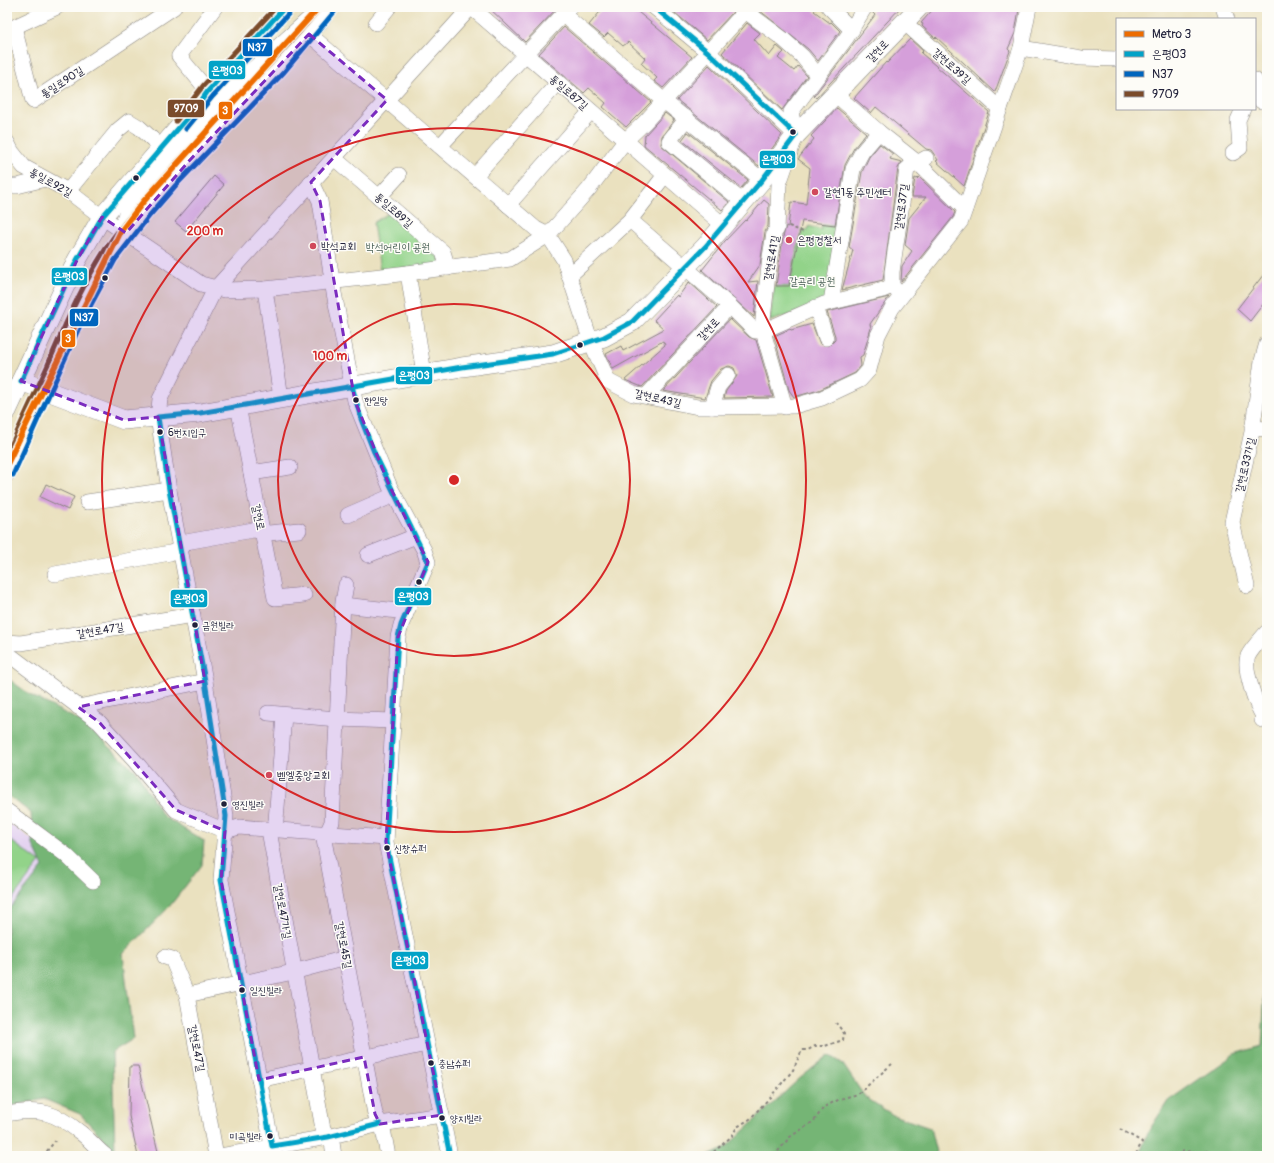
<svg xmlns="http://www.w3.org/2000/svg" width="1274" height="1163" viewBox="0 0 1274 1163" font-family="Pangolin,'Poor Story',sans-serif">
<rect width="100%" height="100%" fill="#fdfcf7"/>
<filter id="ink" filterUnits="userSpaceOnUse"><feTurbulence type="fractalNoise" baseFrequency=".025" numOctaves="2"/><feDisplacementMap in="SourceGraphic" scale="8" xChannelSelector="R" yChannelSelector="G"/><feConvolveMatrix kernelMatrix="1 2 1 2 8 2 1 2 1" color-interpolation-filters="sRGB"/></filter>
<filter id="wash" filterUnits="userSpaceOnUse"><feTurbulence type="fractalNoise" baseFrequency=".012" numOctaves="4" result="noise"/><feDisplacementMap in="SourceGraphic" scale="16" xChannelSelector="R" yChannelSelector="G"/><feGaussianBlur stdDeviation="0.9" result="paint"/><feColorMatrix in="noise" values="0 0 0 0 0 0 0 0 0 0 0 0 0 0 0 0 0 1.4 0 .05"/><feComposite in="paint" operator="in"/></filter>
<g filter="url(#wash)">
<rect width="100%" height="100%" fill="#eae1bf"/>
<path fill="#e4d3f1" d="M7,821L56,857L7,920Z"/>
<g fill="#92d389" stroke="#5a7a62">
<path d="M390,212L439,254L442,265L380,271L373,223Z"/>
<path d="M822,225L840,227L831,302L770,321L774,286H789L802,230H808L809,226L821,230Z"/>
<path d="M7,838L40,862L7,906Z"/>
</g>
<g fill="#75b575" stroke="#4c6c58">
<path d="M7,678L32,696L84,723L137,772L163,816L204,841L202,865L169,907L123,954L133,1039L112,1052L115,1151L80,1114L44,1099L7,1107V912L43,867L33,845L31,813L7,795Z"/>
<path d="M1267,943V1156H1139L1148,1132L1168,1101L1235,1054L1262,1046L1264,1004L1263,954Z"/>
<path d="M829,1055L842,1063L865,1097L893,1115L930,1128L937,1156H708L724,1149L798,1080Z"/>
</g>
<g id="blocks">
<g fill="#d59fda">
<path d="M488,7H558L525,42Z"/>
<path d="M604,7H632L692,57L663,88L654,81L657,78L641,63L645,58L628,42L623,46L608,33L604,37L589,25Z"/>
<path d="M668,7H731L733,12L707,40Z"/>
<path d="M759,7H818L814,11L830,23L831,22L840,31L818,61L808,49L759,10Z"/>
<path d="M874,7H901L816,98L814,96L875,15L872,12Z"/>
<path d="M935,7H1018L1019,9L1015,33L1008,49L1010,51L995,92L936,37L935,38L922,26L923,24L921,23Z"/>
<path d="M747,23L760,33L754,39L769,56L777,46L784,52L778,58L794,71L798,66L807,76L782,110L722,53Z"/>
<path d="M564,27L651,102L626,127L603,107L606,103L589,88L584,93L539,54Z"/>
<path d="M910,39L923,51L921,53L989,112L964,186L936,161L938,160L931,150L926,149L876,107L871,113L854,98L886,62L887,63Z"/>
<path d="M709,65L782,135L759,166L677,100Z"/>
<path d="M837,108L866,133L854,148L845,165L835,225L802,221L789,286H776L783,237L786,226L788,227L791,202L806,204L810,168L798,159L814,139L811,136Z"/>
<path d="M665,113L674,120L662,136L661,145L729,202L722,210L644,145L645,135Z"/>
<path d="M688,132L748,180L741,188L682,140Z"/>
<path d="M880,144L893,154L890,159L902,162L898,168L883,280L842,290L853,250L849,247L862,172L869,157Z"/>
<path d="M214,176L224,185L186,231L175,222Z"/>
<path d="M919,177L955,212L953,217L901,282L902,266L912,251L905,245L909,218L926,197H912L915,178L917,179Z"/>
<path d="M764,200L769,204L768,226L765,232L760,265L748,282L758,281L754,317L702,270L725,241L745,220L746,221Z"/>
<path d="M1267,270V299L1250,321L1237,309Z"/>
<path d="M689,282L717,307L642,387L625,380L665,345L663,341L613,369L606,354L621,346L623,351L664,329L654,320L677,295L678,297Z"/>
<path d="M889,297L870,324L871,328L863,355L860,357L861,366L855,373L819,390L794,397L789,390L774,336L790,329L791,330L812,324L820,344L829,346L835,340V336L827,312Z"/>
<path d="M730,319L749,337L756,340L773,397L724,398L726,391L737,376L734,368L729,366L721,369L711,381L705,398L663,391Z"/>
<path d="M46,484L74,497L68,510L40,497Z"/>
<path d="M130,1066H138L159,1156H138L129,1116Z"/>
</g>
</g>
</g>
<g filter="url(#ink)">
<use href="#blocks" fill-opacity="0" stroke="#86827d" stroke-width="1"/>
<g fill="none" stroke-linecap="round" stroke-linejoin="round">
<g stroke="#86827d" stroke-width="16">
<g id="minor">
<path d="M57,7L14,27L33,101L174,7"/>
<path d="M654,7L708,52L796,135"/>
<path d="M740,7L783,39L802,56L818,76"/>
<path d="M829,7L852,30"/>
<path d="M1223,7L1227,19"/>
<path d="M563,14L664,101L762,180"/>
<path d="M904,22L1000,109"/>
<path d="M376,23L389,7"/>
<path d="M309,34L536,229L548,235L564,260L591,342L608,381L633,394L698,407H720L794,406L822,398L860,380L869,370L878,335L892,308L961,221L1021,48L1029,7"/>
<path d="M1021,48L1081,58L1117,59"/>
<path d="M1255,80L1261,101"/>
<path d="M208,91L179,56L215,7"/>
<path d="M835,94L879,132L918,163L965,209"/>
<path d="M687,118L669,141L743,202"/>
<path d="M7,142L12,152L24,167L68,191L102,217L201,284L224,290L265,289L408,273L510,259L548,235L589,189L625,141L645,122L749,7"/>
<path d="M440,146L569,8"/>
<path d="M1233,153L1240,148L1238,120L1243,109"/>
<path d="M334,158L443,252L448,268"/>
<path d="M475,176L558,83"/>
<path d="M311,182L320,201L334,293L355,401L390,487L424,550L428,562L401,625L398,637L386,842L450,1156"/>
<path d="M7,186H17L45,179"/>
<path d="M68,191L118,130L129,121L139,127L161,147"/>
<path d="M379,197L399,175"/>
<path d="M508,205L591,111"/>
<path d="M630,220L730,306L755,331L762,328"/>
<path d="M126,233L124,219L129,207L155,173L222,97L322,7"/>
<path d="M408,273L424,374"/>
<path d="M569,276L630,220L665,175"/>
<path d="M265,289L281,398"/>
<path d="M901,295L892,286V272L907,169L926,158"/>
<path d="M831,302L853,169L862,152L879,132"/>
<path d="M816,307L826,338"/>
<path d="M763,331L824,304L883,290L892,286"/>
<path d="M646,396L730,306"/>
<path d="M238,406L275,598L304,595"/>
<path d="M712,407L718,387L728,375"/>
<path d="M785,407L762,328L770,257L774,233L777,229L779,184L796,135L791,112L847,37L865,7"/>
<path d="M1252,428L1267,429"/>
<path d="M251,473L290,467"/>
<path d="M87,502L169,490"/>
<path d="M348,515L394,495"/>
<path d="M368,555L416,536"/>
<path d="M55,574L170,553L181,549L186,542L253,530L269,533L299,530"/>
<path d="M346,585L343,602L332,822L324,840L375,1114L383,1129L388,1156"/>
<path d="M1247,586L1232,522L1252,432L1262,361L1267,343"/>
<path d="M343,605L398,611L405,616"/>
<path d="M7,642L21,643L193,615"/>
<path d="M7,653L99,722L134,760L176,810L225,831L239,827L386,838"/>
<path d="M78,707L205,681"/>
<path d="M268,713L337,719L393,721"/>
<path d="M284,715L276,821L270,836L323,1129L332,1142L334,1156"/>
<path d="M1262,720L1263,716C1256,705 1243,669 1248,656C1252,648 1261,639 1267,632"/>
<path d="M7,811L66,855L93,881"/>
<path d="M165,957L172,959L187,995L216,1156"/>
<path d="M187,995L293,972L346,958"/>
<path d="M259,1080L427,1044"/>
<path d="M7,1114C40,1108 55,1112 81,1133C90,1140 97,1149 106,1156"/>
<path d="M220,1156L328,1137L380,1124L442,1115"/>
<path d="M274,1156L221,880L226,816L205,681L169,490L158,417L160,399L215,289L471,7L723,225"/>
</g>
</g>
<g stroke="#86827d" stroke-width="20">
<g id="major">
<path d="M21,381L124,420L200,413L462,367L553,354L604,337L632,322L705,247L762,180L796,135L919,7"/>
<path d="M7,411L77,260L102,217L196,108L208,91L285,7"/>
<path d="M7,472C22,438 38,404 53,370C72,326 91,280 120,241C183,157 266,90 330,7"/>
</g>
</g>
<g stroke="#86827d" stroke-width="2" stroke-dasharray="3 3" stroke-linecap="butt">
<path d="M789,226L803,232"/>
<path d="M1120,1129L1142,1142L1135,1156"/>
<path d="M43,1156L55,1141"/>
<path d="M709,1156L732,1136L737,1127L750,1119L772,1095L793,1070L802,1050H808L815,1046H825L843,1040L844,1033L836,1023"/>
<path d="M774,1156L790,1137L814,1121L824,1107L840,1099L858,1094L892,1064"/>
<path d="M1177,1156L1180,1152C1187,1150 1189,1152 1196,1152C1208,1153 1208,1147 1221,1156"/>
</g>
<use href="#minor" stroke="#fff" stroke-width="15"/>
<use href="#major" stroke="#fff" stroke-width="19"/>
<g stroke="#fdfcf7" stroke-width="8">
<g id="bus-1">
<path d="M21,381L77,260L102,217L196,108L208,91L285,7"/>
<path d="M352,386L361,419L374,452L428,562L401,625L398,637L386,842L450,1156"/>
<path d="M380,1124L328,1137L272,1146L221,880L226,816L205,681L169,490L158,417L200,413L462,367L553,354L604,337L632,322L705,247L762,180L796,135L708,52L654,7"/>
</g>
</g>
<g stroke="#fdfcf7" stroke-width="8">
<g id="bus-2">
<path d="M186,129L213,96L290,12"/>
<path d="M13,475L81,323L115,260L150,215L176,185L284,72L335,11"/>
</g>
</g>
<g stroke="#fdfcf7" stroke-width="8">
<g id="bus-3">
<path d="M176,121L203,86L276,7"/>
<path d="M7,455C20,425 34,396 47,367C66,322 85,278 113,238C173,156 256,87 321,7"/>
</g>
</g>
<use href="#bus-1" stroke="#02a2c7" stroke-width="5"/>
<use href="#bus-2" stroke="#0065bd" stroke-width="5"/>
<use href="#bus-3" stroke="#7a4b2a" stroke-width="5"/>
<g stroke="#fdfcf7" stroke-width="9">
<path id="metro-1" d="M7,464L121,231L143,202L319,7"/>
</g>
<use href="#metro-1" stroke="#ed6c00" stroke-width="6"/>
</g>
</g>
<path fill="#7b2cbf" fill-opacity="0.2" stroke="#7b2cbf" stroke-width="3" stroke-dasharray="8 5" stroke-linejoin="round" d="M309,34L387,100L311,182L320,201L355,401L390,487L428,562L398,637L386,842L442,1115L380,1124L375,1114L364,1057L259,1080L221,880L225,831L176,810L99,722L78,707L205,681L158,417L124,420L21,381L77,260L102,217L126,233L189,161Z"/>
<g fill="none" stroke="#d62828" stroke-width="2">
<circle cx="454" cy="480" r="176"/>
<circle cx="454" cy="480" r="352"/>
</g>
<g fill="#22223b" stroke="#fdfcf7" stroke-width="1.5">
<circle cx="793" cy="132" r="3.5"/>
<circle cx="136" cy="178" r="3.5"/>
<circle cx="105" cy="278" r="3.5"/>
<circle cx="580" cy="345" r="3.5"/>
<circle cx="356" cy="400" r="3.5"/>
<circle cx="160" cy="432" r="3.5"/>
<circle cx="419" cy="582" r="3.5"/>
<circle cx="195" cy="625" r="3.5"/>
<circle cx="224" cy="804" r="3.5"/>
<circle cx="387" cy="848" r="3.5"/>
<circle cx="242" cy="990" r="3.5"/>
<circle cx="431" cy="1063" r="3.5"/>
<circle cx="442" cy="1118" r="3.5"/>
<circle cx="270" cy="1136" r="3.5"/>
</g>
<g fill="#d1495b" stroke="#fdfcf7" stroke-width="1.5">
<circle cx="815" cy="192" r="4"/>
<circle cx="789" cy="240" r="4"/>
<circle cx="313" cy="246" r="4"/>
<circle cx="269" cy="775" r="4"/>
</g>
<g text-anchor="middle" stroke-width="3" stroke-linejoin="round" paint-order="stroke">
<g font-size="10" fill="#22223b" stroke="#fdfcf7" text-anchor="start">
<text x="364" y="404">한일탕</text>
<text x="168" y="436">6번지입구</text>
<text x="202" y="629">금원빌라</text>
<text x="232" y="808">영진빌라</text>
<text x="394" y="852">신창슈퍼</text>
<text x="250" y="994">일진빌라</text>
<text x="438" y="1067">충남슈퍼</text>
<text x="450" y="1122">양지빌라</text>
<text x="262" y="1140" text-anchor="end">미곡빌라</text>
</g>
<g font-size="11" fill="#22223b" stroke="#fdfcf7">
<text transform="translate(877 51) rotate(-46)" y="4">갈현로</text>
<text transform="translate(952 66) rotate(42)" y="4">갈현로39길</text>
<text transform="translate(62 82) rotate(-33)" y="4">통일로90길</text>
<text transform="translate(569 92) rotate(41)" y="4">통일로87길</text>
<text transform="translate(51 182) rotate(29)" y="4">통일로92길</text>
<text transform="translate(901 207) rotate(-82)" y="4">갈현로37길</text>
<text transform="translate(394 210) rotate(41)" y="4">통일로89길</text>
<text transform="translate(771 258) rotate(-80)" y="4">갈현로41길</text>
<text transform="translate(708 329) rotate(-47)" y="4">갈현로</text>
<text transform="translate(658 398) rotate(13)" y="4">갈현로43길</text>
<text transform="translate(1245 465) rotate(-77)" y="4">갈현로33가길</text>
<text transform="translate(259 517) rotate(79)" y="4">갈현로</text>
<text transform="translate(100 630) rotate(-9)" y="4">갈현로47길</text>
<text transform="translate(283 911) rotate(80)" y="4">갈현로47가길</text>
<text transform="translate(344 945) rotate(79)" y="4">갈현로45길</text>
<text transform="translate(197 1048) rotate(79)" y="4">갈현로47길</text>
</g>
<g font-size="11" fill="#22223b" stroke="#fdfcf7" text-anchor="start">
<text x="823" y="196">갈현1동 주민센터</text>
<text x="797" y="244">은평경찰서</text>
<text x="321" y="250">박석교회</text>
<text x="277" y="779">벧엘중앙교회</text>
</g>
<g font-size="11" fill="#496056" stroke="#fdfcf7">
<text x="398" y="251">박석어린이 공원</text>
<text x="812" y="285">갈곡리 공원</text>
</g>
</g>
<circle cx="454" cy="480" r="6" fill="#d62828" stroke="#fdfcf7" stroke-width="2"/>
<g font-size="12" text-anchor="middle" font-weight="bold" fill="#d62828" stroke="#fdfcf7" stroke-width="3" stroke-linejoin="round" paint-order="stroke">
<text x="205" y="235">200 m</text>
<text x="330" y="360">100 m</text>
</g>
<g stroke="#fdfcf7" stroke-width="1.5">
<rect x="242" y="38" width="31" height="19" rx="4" fill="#0065bd"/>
<rect x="208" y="60" width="38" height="20" rx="4" fill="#02a2c7"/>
<rect x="167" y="99" width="38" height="19" rx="4" fill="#7a4b2a"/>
<rect x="218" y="101" width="15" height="19" rx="4" fill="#ed6c00"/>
<rect x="759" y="150" width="37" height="19" rx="4" fill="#02a2c7"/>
<rect x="51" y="267" width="37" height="19" rx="4" fill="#02a2c7"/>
<rect x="69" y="308" width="30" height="19" rx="4" fill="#0065bd"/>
<rect x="61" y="329" width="15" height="19" rx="4" fill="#ed6c00"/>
<rect x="395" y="366" width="38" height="19" rx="4" fill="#02a2c7"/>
<rect x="394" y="587" width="38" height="19" rx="4" fill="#02a2c7"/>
<rect x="170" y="589" width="38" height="19" rx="4" fill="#02a2c7"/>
<rect x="391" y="951" width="38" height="19" rx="4" fill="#02a2c7"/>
</g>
<g font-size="11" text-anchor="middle" font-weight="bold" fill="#fff">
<text x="257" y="51">N37</text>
<text x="227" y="74">은평03</text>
<text x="186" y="112">9709</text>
<text x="225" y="114">3</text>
<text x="777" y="163">은평03</text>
<text x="69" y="280">은평03</text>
<text x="84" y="321">N37</text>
<text x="68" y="342">3</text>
<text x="414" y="379">은평03</text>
<text x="413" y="600">은평03</text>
<text x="189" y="602">은평03</text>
<text x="410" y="964">은평03</text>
</g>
<rect width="1274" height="1163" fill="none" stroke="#fdfcf7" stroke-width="24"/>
<rect x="1116" y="18" width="140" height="92" fill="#fdfcf7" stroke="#a5a5ac"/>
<rect x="1124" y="31" width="20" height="6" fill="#ed6c00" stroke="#a5a5ac"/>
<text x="1152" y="38" font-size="12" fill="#22223b">Metro 3</text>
<rect x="1124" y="51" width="20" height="6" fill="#02a2c7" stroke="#a5a5ac"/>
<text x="1152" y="58" font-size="12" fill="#22223b">은평03</text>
<rect x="1124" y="71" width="20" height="6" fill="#0065bd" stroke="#a5a5ac"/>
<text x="1152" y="78" font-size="12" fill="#22223b">N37</text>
<rect x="1124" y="91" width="20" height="6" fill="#7a4b2a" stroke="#a5a5ac"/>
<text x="1152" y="98" font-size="12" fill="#22223b">9709</text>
</svg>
